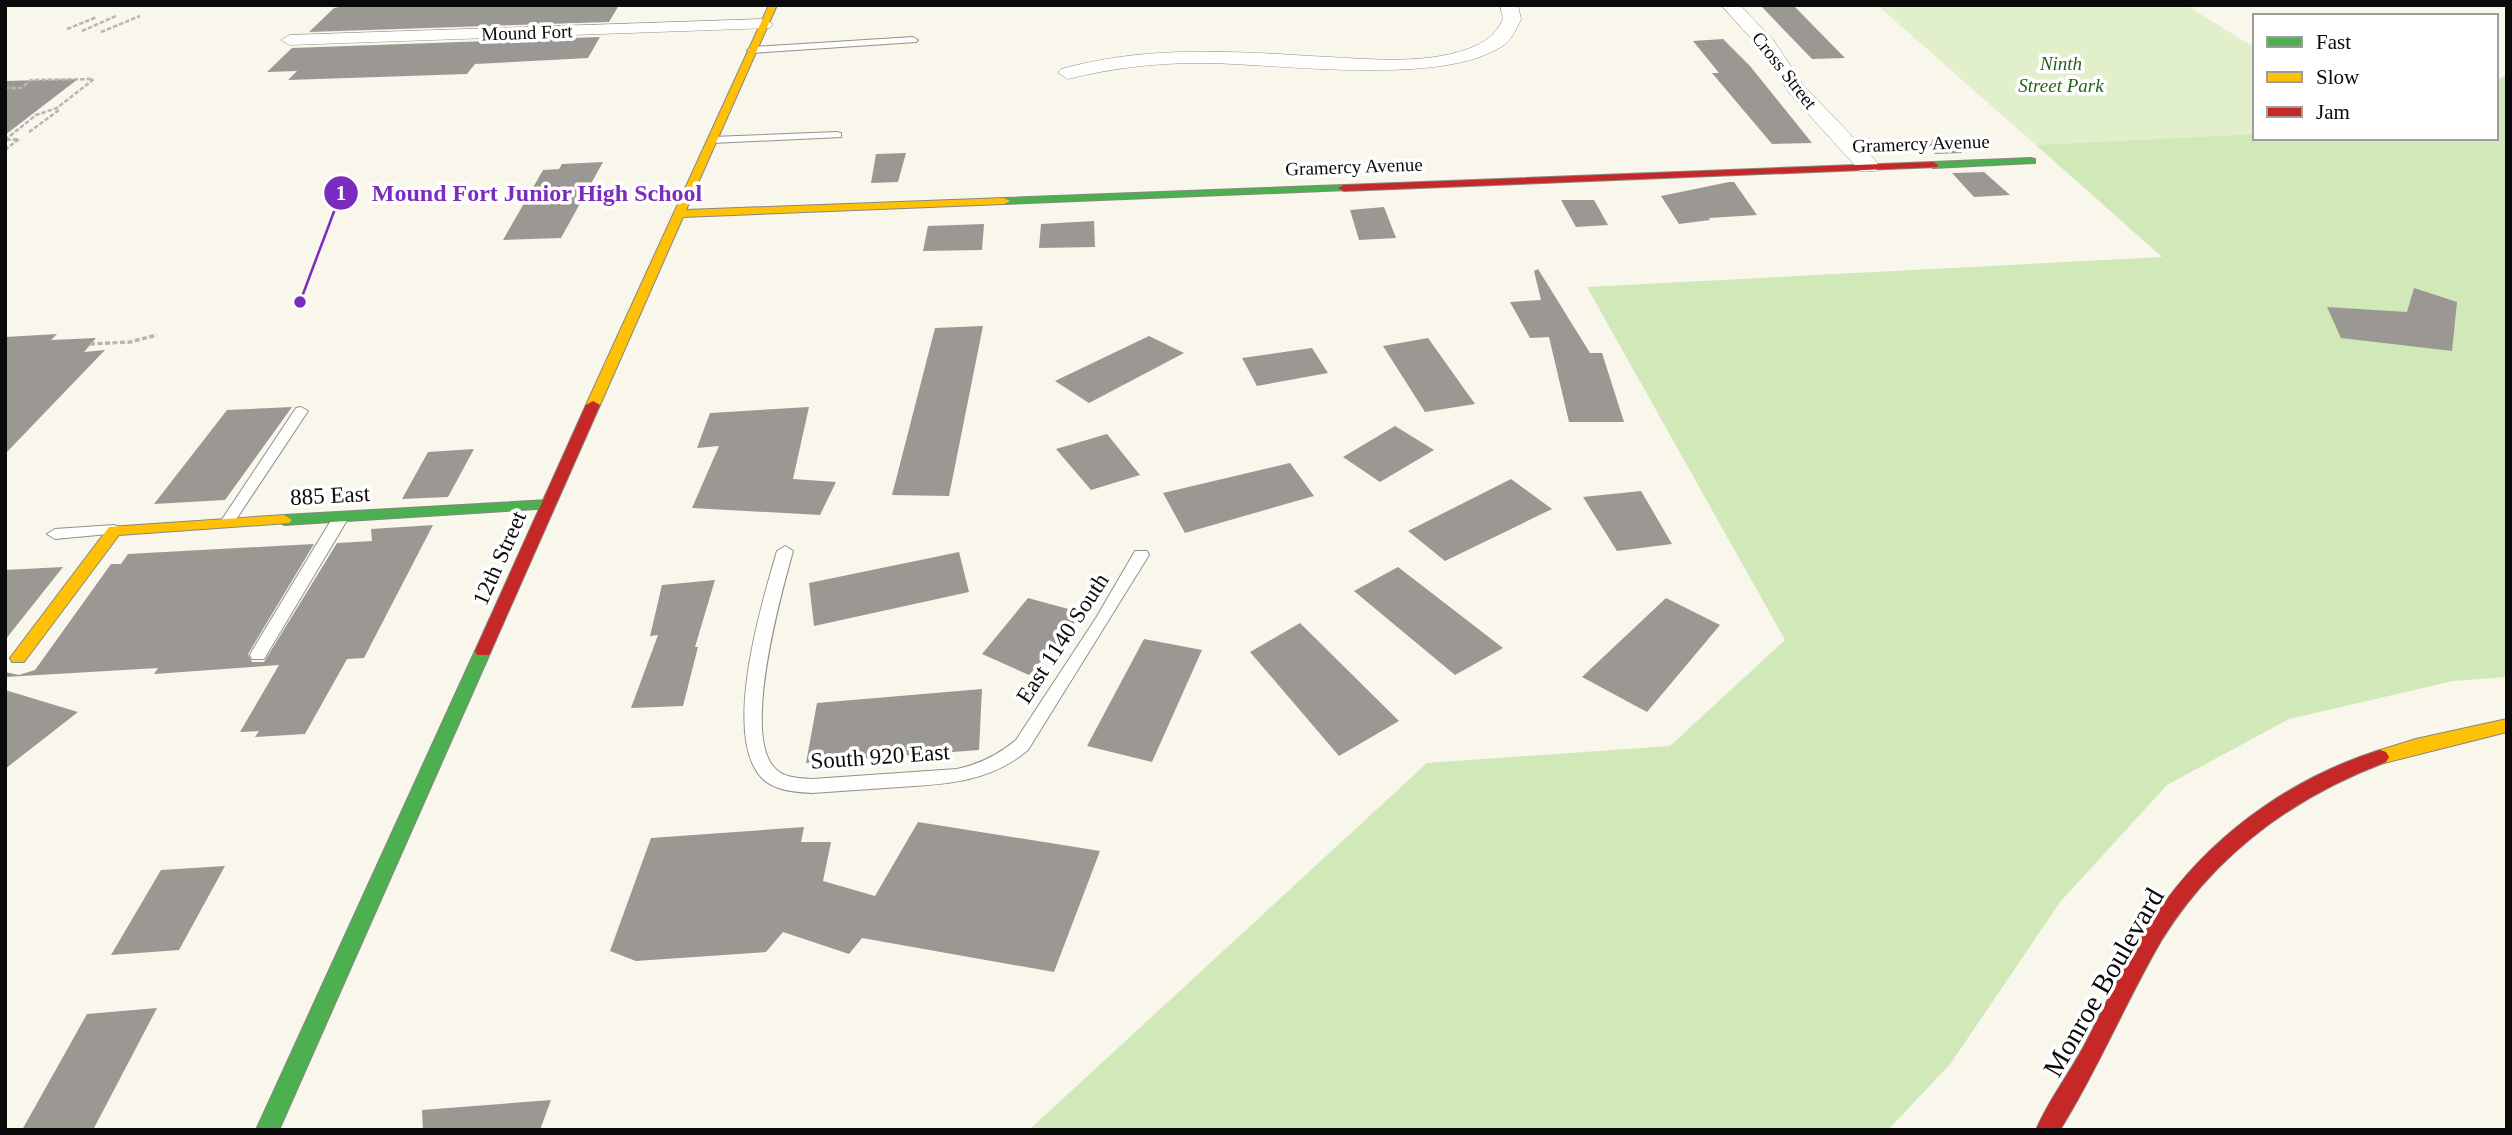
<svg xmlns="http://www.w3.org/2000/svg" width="2512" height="1135" viewBox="0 0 2512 1135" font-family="'Times New Roman',serif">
<rect width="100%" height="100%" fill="#f9f6ec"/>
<path fill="#e1efca" d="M1877,5H2186L2255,48V134L2036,145Z"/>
<path fill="#d1e8b8" d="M2507,75V677L2453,681L2289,719L2167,785L2060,902L1951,1063L1888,1130H1029L1427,763L1670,746L1785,640L1587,287L2162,257L2036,145L2255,134V138H2496V80Z"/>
<g fill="#9b9893">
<path d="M350,5H619L609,22L309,32L334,8Z"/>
<path d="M1764,5H1793L1845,58L1812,59L1762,7Z"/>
<path d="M600,37L588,58L475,64L467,74L288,80L297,71L267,72L292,48Z"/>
<path d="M1723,39L1750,66L1812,143L1772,144L1712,73H1719L1693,41Z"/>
<path d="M78,79L5,135V81Z"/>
<path d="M1939,133L1962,153L1935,154L1927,145Z"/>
<path d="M906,153L898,182L871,183L876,154Z"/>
<path d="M603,162L561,238L503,240L543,170L559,169L562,164Z"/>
<path d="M1984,172L2010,195L1974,197L1952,173Z"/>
<path d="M1729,182H1734L1757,215L1709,218L1710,220L1679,224L1661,196Z"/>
<path d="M1561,200H1594L1608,225L1576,227Z"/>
<path d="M1384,207L1396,238L1359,240L1350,210Z"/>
<path d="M1094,221L1095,247L1039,248L1041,224Z"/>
<path d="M984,224L982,250L923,251L928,226Z"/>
<path d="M1538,269L1590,353H1602L1624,422H1569L1549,337L1530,338L1510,302L1541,300L1534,271Z"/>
<path d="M2414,288L2457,302L2452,351L2341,338L2327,307L2407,312Z"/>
<path d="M983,326L949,496L892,495L935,328Z"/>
<path d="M57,334L51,340L96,338L84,352L105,350L5,454V337Z"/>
<path d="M1149,336L1184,353L1089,403L1055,381Z"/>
<path d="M1428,338L1475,404L1425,412L1383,346Z"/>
<path d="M1312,348L1328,373L1257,386L1242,358Z"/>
<path d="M292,407L225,500L154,504L227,410Z"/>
<path d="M809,407L793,479L836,482L820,515L692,508L719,446L697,448L710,413Z"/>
<path d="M1395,426L1434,450L1380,482L1343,457Z"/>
<path d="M1107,434L1140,475L1091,490L1056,449Z"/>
<path d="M474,449L448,497L402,499L428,452Z"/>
<path d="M1290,463L1314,496L1185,533L1163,493Z"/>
<path d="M1511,479L1552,509L1445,561L1408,531Z"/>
<path d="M1641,491L1672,544L1617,551L1583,497Z"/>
<path d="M433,525L364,658L347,659L305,734L255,737L259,731L240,732L279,665L154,674L158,668L5,677V672L19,675L35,670L111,564H121L128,554L314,544L248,654L252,662H264L337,543L372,541L371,529Z"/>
<path d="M959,552L969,592L814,626L809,583Z"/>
<path d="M63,567L5,640V570Z"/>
<path d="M1398,567L1503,648L1455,675L1354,591Z"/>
<path d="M715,580L695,647H698L683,706L631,708L658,635L650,636L662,585Z"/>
<path d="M1028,598L1083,613L1029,675L982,654Z"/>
<path d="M1666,598L1720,625L1647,712L1582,677Z"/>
<path d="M1300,623L1399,721L1339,756L1250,652Z"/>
<path d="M1144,639L1202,650L1152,762L1087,746Z"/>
<path d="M982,689L979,750L806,763L817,703Z"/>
<path d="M5,690L78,712L5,769Z"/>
<path d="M918,822L1100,851L1054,972L862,938L849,954L783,932L766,952L636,961L610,951L651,838L804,827L801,842H831L823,881L875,896Z"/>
<path d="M225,866L179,950L111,955L161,870Z"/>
<path d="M157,1008L93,1130H22L87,1014Z"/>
<path d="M551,1100L540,1130H423L422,1110Z"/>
</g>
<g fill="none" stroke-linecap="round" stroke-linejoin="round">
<g stroke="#92908c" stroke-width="2">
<g id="lane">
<path d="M913,37L918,40L916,42L752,53L747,50L752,47Z"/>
<path d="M837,132L841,133V137L712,143L707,140L712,137Z"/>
<path d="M301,407L308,411L231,527H221L218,524L221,521L296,408Z"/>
<path d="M341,512L349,517L264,659H252L250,655L252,651L333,517Z"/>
<path d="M114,525L119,527L122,530L119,533L55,539L47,534L55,529Z"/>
<path d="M785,546L793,551C781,594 743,730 773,766C782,778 798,778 812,779L957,769C980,764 998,755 1016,740L1096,618L1135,551H1147L1149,555L1028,750C990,782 947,784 900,787C870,789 841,791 812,793C796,792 773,791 761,777C722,734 762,602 777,551Z"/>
</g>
</g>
<g stroke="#92908c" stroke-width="1">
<g id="street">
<path d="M1500,5H1518L1521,19C1517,28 1512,39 1504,45C1442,88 1277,63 1200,63C1155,63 1112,68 1068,79L1058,73L1061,69C1101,58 1141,53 1182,52C1225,51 1267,53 1310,56C1360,58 1420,66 1468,49C1484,43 1496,35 1503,19Z"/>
<path d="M1721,5H1740L1774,41L1804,86L1876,161L1879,166L1876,171H1860L1790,94L1760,48Z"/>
<path d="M764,19L773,24L770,28L290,45L281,40L290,35Z"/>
</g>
</g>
<g stroke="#888782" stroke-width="2">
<g id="fast">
<path d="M2031,158L2035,159V163L1933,168L1928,165L1933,162Z"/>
<path d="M1344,185L1348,186V190L1004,204L998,201L1004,198Z"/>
<path d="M548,500L553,502L555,505L553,508L284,525L276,520L284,515Z"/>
<path d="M483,645L489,647L491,651L279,1130H256L475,651L477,647Z"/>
</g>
</g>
<g stroke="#888782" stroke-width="2">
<g id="slow">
<path d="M769,5H777L686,210L1004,198L1010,201L1004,204L683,217L600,405L598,408H588L586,405Z"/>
<path d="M284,515L292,520L289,523L119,535L24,662H12L10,658L109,527Z"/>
<path d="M2507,719V732L2380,764L2374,762L2371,757L2374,752L2416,739Z"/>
</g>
</g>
<g stroke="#888782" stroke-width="2">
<g id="jam">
<path d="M1933,162L1938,165L1937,167L1344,191L1338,188L1344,185Z"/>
<path d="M593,401L600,405L491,651L489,655H477L475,651L586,405Z"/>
<path d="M2380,750L2386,752L2389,757L2386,762C2293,797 2214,855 2161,941C2125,1003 2098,1069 2060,1130H2036C2048,1101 2069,1074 2084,1046C2110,996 2134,943 2168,898C2221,828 2297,776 2380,750Z"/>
</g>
</g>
<g stroke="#b7b6b5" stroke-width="2.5" stroke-dasharray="4.5 2" stroke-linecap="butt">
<path d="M67,29L97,17"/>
<path d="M82,31L116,16"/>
<path d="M101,32L140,16"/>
<path d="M5,88H21L31,80L93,79"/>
<path d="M29,132L59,110"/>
<path d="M5,140L36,115L57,108L94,79"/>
<path d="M5,150L19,139L6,140"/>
</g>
<path stroke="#b7b6b5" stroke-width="3.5" stroke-dasharray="5 2.5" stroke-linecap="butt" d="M90,344L130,342L157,335"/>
<use href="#lane" fill="#fefefc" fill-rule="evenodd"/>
<use href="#street" fill="#fefefc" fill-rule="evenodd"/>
<use href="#fast" fill="#4caf50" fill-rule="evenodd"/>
<use href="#slow" fill="#ffc107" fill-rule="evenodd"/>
<use href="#jam" fill="#c62828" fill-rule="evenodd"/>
</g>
<g text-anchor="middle" stroke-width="7" stroke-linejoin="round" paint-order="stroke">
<g font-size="19" fill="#0a0a0a" stroke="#fff">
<text transform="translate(527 32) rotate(-2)" y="7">Mound Fort</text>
<text transform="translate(1785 70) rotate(52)" y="7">Cross Street</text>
<text transform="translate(1921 143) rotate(-2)" y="7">Gramercy Avenue</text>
<text transform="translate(1354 166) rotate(-2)" y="7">Gramercy Avenue</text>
</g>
<g font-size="19" font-style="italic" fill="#276318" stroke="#fff">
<text x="2061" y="70">Ninth<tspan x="2061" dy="22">Street Park</tspan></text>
</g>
<g font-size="23" fill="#0a0a0a" stroke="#fff">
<text transform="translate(330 495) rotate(-3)" y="8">885 East</text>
<text transform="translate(499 558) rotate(-66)" y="8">12th Street</text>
<text transform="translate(1062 638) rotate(-57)" y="8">East 1140 South</text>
<text transform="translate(880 756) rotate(-4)" y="8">South 920 East</text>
</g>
<g font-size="28" fill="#0a0a0a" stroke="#fff">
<text transform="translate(2103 982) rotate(-60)" y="10">Monroe Boulevard</text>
</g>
</g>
<path fill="none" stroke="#7b2cbf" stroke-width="2.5" d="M300 302L341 193"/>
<g fill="#7b2cbf" stroke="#fff" stroke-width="2.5">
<circle cx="300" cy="302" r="7"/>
<circle cx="341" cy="193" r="18"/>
</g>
<g font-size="21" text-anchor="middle" font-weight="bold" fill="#fff">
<text x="341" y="200">1</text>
</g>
<g font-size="24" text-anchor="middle" font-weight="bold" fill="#7b2cbf" stroke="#fff" stroke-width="7" stroke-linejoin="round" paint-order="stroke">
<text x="537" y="201">Mound Fort Junior High School</text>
</g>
<rect width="2512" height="1135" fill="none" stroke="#0a0a0a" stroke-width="14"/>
<rect x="2253" y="14" width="245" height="126" fill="#ffffff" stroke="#9d9d9d" stroke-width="2"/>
<rect x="2267" y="37" width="35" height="10" fill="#4caf50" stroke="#9d9d9d" stroke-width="2"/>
<text x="2316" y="49" font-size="21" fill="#0a0a0a">Fast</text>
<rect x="2267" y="72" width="35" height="10" fill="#ffc107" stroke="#9d9d9d" stroke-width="2"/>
<text x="2316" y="84" font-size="21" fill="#0a0a0a">Slow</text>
<rect x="2267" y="107" width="35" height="10" fill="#c62828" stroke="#9d9d9d" stroke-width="2"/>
<text x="2316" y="119" font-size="21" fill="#0a0a0a">Jam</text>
</svg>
